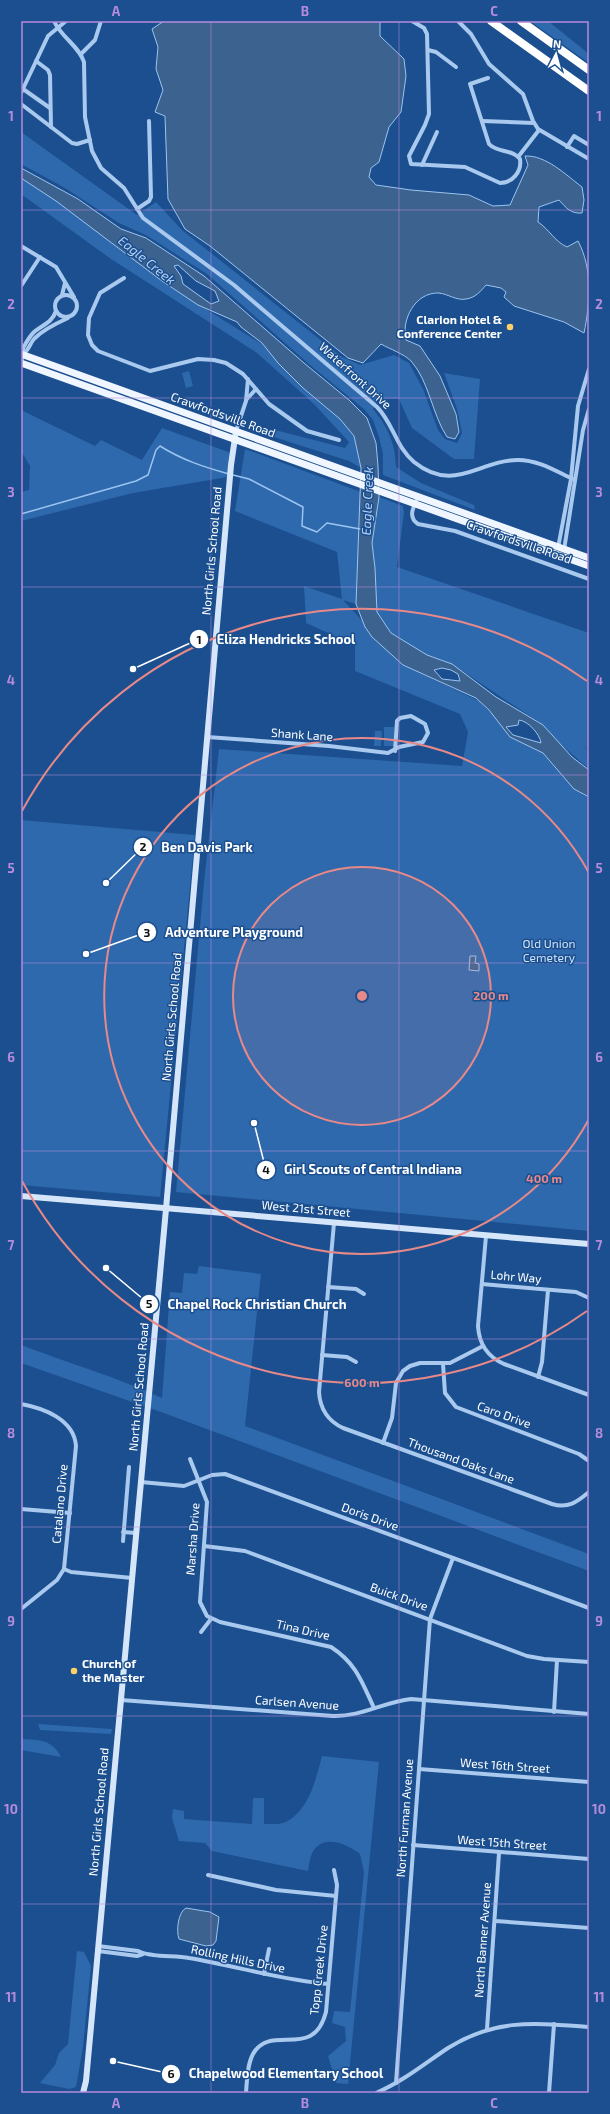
<svg xmlns="http://www.w3.org/2000/svg" width="610" height="2114" viewBox="0 0 610 2114" font-family="'Exo 2',sans-serif">
<rect width="100%" height="100%" fill="#1b4f8f"/>
<g fill="#2e69ad">
<path d="M530,21H548L589,54V63Z"/>
<path d="M21,132L137,215L156,202L182,230L342,357L360,365L394,355L409,363L423,389L438,430L445,439L457,443L462,433L457,409L444,373L480,379L474,459H454L412,428L399,399H378L373,409C388,428 395,442 396,467L421,483L474,505L475,510L383,475V454L379,437L373,420L364,409L310,365L207,274L146,235L119,223L65,188L21,164Z"/>
<path d="M21,177L39,188L169,286L265,346L278,363L340,419L354,436L361,468L349,461L274,437L275,430L345,448L349,442L314,404L257,353L111,259L21,194Z"/>
<path d="M189,371L193,386L186,388L182,373Z"/>
<path d="M21,410L95,446L101,440L142,460L162,428L231,453L228,477L133,493L21,521V492L29,490L30,466L21,451Z"/>
<path d="M245,449L361,492L356,604L343,600L403,665L479,701L493,715L510,737L543,753L574,789L589,798V1231L176,1192L204,882L219,749L462,766L468,732L460,714L355,671V645L306,623L304,586L342,599L337,552L235,511Z"/>
<path d="M379,497L403,506L404,513L397,567L589,633V752L581,741L589,753V769L557,741L543,725L452,664L427,655L391,633L377,612L375,596L372,543Z"/>
<rect x="384" y="727" width="10" height="19"/>
<path d="M375,731H382L381,746H374Z"/>
<path d="M21,820L195,835L160,1197L21,1185Z"/>
<path d="M199,1266L261,1274L245,1426L589,1554V1571L161,1412L21,1363V1345C68,1363 117,1377 162,1398L170,1292L182,1293L184,1273L197,1274Z"/>
<path d="M38,1724L112,1729L111,1734L40,1730Z"/>
<path d="M21,1739C39,1740 52,1739 61,1757L21,1750Z"/>
<path d="M322,1756L379,1762L348,2084L336,2083L328,2056L346,2041L345,2027L332,2023L334,2011L350,2012L364,1872L360,1854C348,1845 326,1834 314,1850C310,1855 309,1865 308,1871L212,1851L205,1843L179,1841L172,1818L173,1809L184,1811V1819L252,1824L253,1798H264V1824C271,1824 279,1825 286,1822C309,1810 316,1779 322,1756Z"/>
<path d="M77,1951L84,1952L91,1966L83,2047L76,2087L69,2089L40,2083L55,2065L59,2053L68,2044Z"/>
</g>
<g fill="#3c6290" stroke="#9cc4f0" fill-rule="evenodd">
<path d="M164,21H380V36L404,59L406,76L401,112L389,127L379,162L371,168L369,177L376,185L411,190L469,195L493,206L510,205L528,165L525,156C546,155 566,175 582,187L584,200L582,213C571,214 566,208 559,200L539,207L538,222C550,230 554,241 567,247L578,241C593,269 590,304 584,333L564,322L514,306L504,297L506,292L501,288L486,285C481,291 475,298 466,299C457,301 448,294 439,293C415,292 401,320 406,340L420,346L440,376L456,414L459,432L455,439L447,437C432,414 429,381 411,361C404,354 390,349 381,344L363,363L348,358L210,246L185,229L168,199L165,116L155,112L163,90L156,69L158,47L152,29Z"/>
<path d="M21,168L78,199L121,229L146,238L204,276L304,363L349,400L367,418L376,443L378,466L379,497L372,543L375,568L377,612L391,633L427,655L452,664L496,697L543,725L572,757L589,770V797L574,789L543,753L510,737L489,710L476,698L403,665L372,637L365,627L356,604L361,468L354,436L340,419L303,388L278,363L262,343L241,327L237,322L198,305L162,281L56,201L21,178ZM178,265L196,281L215,291L219,301L211,304L183,284L181,276L174,266ZM442,668L451,670L458,674L460,681L442,679L434,670ZM519,720C528,721 540,734 541,743L513,735L506,727L518,725Z"/>
<path d="M470,956H476L475,963L479,964V971L469,970Z"/>
<path d="M186,1908L210,1912L219,1917L216,1941L213,1945L206,1946L179,1939C176,1931 178,1912 186,1908Z"/>
</g>
<g fill="none" stroke-linecap="round" stroke-linejoin="round">
<g stroke="#9cc4f0" stroke-width="1.5">
<path d="M233,475L249,479L303,507L302,526L317,532L327,523L360,529"/>
<path d="M21,514L136,481L148,475L156,450L160,446C182,460 204,467 229,474"/>
</g>
<g stroke="#a9c9ee" stroke-width="4">
<path d="M54,21C61,37 79,46 84,62L85,117L92,151L101,168L124,188L143,218L234,285L377,407C393,423 396,447 414,462C454,494 479,460 518,460C539,460 557,472 575,480"/>
<path d="M412,21L424,28L427,34L429,114L425,125L409,156L411,164L465,167L500,183C512,183 522,172 520,159C513,149 497,153 489,144L470,84L488,78"/>
<path d="M458,21L471,34L489,64L523,94L533,121L538,129L589,159"/>
<path d="M428,50L436,52L456,67"/>
<path d="M81,54L95,40L101,21"/>
<path d="M36,61L48,70L50,75L51,127"/>
<path d="M23,89L50,108"/>
<path d="M21,93L48,36L66,21"/>
<path d="M21,104L72,143L77,144L90,140"/>
<path d="M482,121L534,123"/>
<path d="M567,147L574,136L589,145"/>
<path d="M518,157L539,130"/>
<path d="M422,165L437,132"/>
<path d="M137,209L149,201L151,197L149,121"/>
<path d="M21,246L56,267L74,297"/>
<path d="M124,278L100,293L89,318L88,335L92,345L98,351L150,371L198,359L214,360L226,363L243,374L269,404L307,431L339,440"/>
<path d="M21,286L40,257"/>
<circle cx="66" cy="306" r="11"/>
<path d="M62,295L65,283"/>
<path d="M24,353C30,349 30,342 35,338C44,329 57,323 68,318"/>
<path d="M21,361L24,353L23,348C26,343 29,337 34,332C42,325 52,323 56,311"/>
<path d="M246,400L256,389"/>
<path d="M236,431L246,401L248,379"/>
<path d="M418,497C414,506 407,517 418,524L455,531L589,579"/>
<path d="M558,548L571,479L578,406L589,369"/>
<path d="M564,550L583,430L589,409"/>
<path d="M207,737L329,746L388,753L399,747L423,742L428,733L425,724L411,716L400,718L397,721L395,751"/>
<path d="M334,1223L319,1392C320,1409 328,1421 343,1428L552,1504C568,1509 577,1502 589,1492"/>
<path d="M486,1236L478,1326C479,1344 488,1357 504,1364L589,1395"/>
<path d="M482,1284L576,1292L589,1298"/>
<path d="M328,1287L356,1289L364,1294"/>
<path d="M322,1355L347,1357L356,1362"/>
<path d="M443,1364L445,1393L456,1407L579,1454L589,1461"/>
<path d="M538,1377L542,1362L548,1290"/>
<path d="M21,1404C43,1408 74,1419 76,1446L64,1569L57,1580L21,1609"/>
<path d="M383,1443L392,1418L396,1383L403,1371L410,1366L420,1363H450L483,1346"/>
<path d="M190,1459L207,1502L200,1602L207,1616L220,1622L331,1647C356,1663 362,1682 374,1708"/>
<path d="M141,1482L184,1486L212,1475L225,1474L589,1608"/>
<path d="M21,1509L70,1513"/>
<path d="M123,1532L136,1533"/>
<path d="M123,1541L129,1467"/>
<path d="M204,1546L245,1551L527,1656L544,1659L589,1662"/>
<path d="M64,1569L71,1572L132,1578"/>
<path d="M201,1632L211,1619"/>
<path d="M121,1700L333,1716C360,1717 384,1702 411,1699L589,1714"/>
<path d="M554,1712L557,1660"/>
<path d="M419,1769L589,1782"/>
<path d="M413,1845L589,1859"/>
<path d="M208,1875L276,1890L336,1896"/>
<path d="M495,1921L589,1928"/>
<path d="M98,1946L138,1951C152,1958 174,1955 189,1958C236,1966 281,1980 328,1984"/>
<path d="M98,1951L137,1956L143,1954"/>
<path d="M264,1974L269,1949"/>
<path d="M487,2029L499,1853"/>
<path d="M396,2083L430,1619L453,1558"/>
<path d="M246,2093C247,2081 247,2065 253,2054C271,2022 313,2062 326,2012L337,1885L334,1870"/>
<path d="M376,2093C402,2082 424,2064 448,2048C496,2018 535,2023 589,2027"/>
<path d="M549,2093L554,2024"/>
</g>
<g stroke="#d6e6fa" stroke-width="6">
<path d="M21,1196L589,1244"/>
<path d="M83,2093L86,2081L166,1209L231,465L236,431"/>
</g>
<g stroke="#f0f6ff" stroke-width="7">
<path d="M21,354L589,558"/>
<path d="M21,363L589,566"/>
</g>
<g stroke="#fff" stroke-width="8">
<path d="M491,21L589,91"/>
<path d="M521,21L589,70"/>
</g>
</g>
<path fill="none" stroke="#b68bdc" stroke-width="1" stroke-opacity="0.55" d="M211,21V2093M399,21V2093M21,210H589M21,398H589M21,587H589M21,775H589M21,963H589M21,1151H589M21,1339H589M21,1527H589M21,1716H589M21,1904H589"/>
<circle cx="362" cy="996" r="129" fill="#e88989" fill-opacity=".12"/>
<g fill="none" stroke="#e88989" stroke-width="2">
<circle cx="362" cy="996" r="129"/>
<path d="M589 1119A258 258 0 1 1 589 873"/>
<path d="M587 1311A387 387 0 0 1 22 1181M22 811A387 387 0 0 1 587 681"/>
</g>
<g fill="#ffd166" stroke="#1b4f8f" stroke-width="1.5">
<circle cx="510" cy="327" r="4"/>
<circle cx="74" cy="1671" r="4"/>
</g>
<g text-anchor="middle" stroke-width="3" stroke-linejoin="round" paint-order="stroke">
<g font-size="12" font-weight="bold" fill="#fff" stroke="#1b4f8f" text-anchor="end">
<text x="502" y="324">Clarion Hotel &amp;<tspan x="502" dy="14">Conference Center</tspan></text>
<text x="82" y="1668" text-anchor="start">Church of<tspan x="82" dy="14">the Master</tspan></text>
</g>
<g font-size="12" fill="#fff" stroke="#1b4f8f">
<text transform="translate(355 376) rotate(42)" y="4">Waterfront Drive</text>
<text transform="translate(223 415) rotate(20)" y="4">Crawfordsville Road</text>
<text transform="translate(519 542) rotate(19)" y="4">Crawfordsville Road</text>
<text transform="translate(212 551) rotate(-85)" y="4">North Girls School Road</text>
<text transform="translate(302 735) rotate(4)" y="4">Shank Lane</text>
<text transform="translate(172 1017) rotate(-85)" y="4">North Girls School Road</text>
<text transform="translate(306 1209) rotate(5)" y="4">West 21st Street</text>
<text transform="translate(516 1277) rotate(5)" y="4">Lohr Way</text>
<text transform="translate(139 1387) rotate(-85)" y="4">North Girls School Road</text>
<text transform="translate(504 1415) rotate(20)" y="4">Caro Drive</text>
<text transform="translate(461 1461) rotate(20)" y="4">Thousand Oaks Lane</text>
<text transform="translate(60 1504) rotate(-85)" y="4">Catalano Drive</text>
<text transform="translate(370 1517) rotate(20)" y="4">Doris Drive</text>
<text transform="translate(193 1539) rotate(-86)" y="4">Marsha Drive</text>
<text transform="translate(399 1597) rotate(20)" y="4">Buick Drive</text>
<text transform="translate(303 1630) rotate(13)" y="4">Tina Drive</text>
<text transform="translate(297 1703) rotate(4)" y="4">Carlsen Avenue</text>
<text transform="translate(505 1766) rotate(4)" y="4">West 16th Street</text>
<text transform="translate(99 1812) rotate(-85)" y="4">North Girls School Road</text>
<text transform="translate(405 1818) rotate(-86)" y="4">North Furman Avenue</text>
<text transform="translate(502 1843) rotate(4)" y="4">West 15th Street</text>
<text transform="translate(483 1940) rotate(-86)" y="4">North Banner Avenue</text>
<text transform="translate(238 1959) rotate(12)" y="4">Rolling Hills Drive</text>
<text transform="translate(319 1970) rotate(-84)" y="4">Topp Creek Drive</text>
</g>
<g font-size="12" fill="#cfe3fa" stroke="#1b4f8f">
<text x="549" y="948">Old Union<tspan x="549" dy="14">Cemetery</tspan></text>
</g>
<g font-size="13" font-style="italic" fill="#b5d3f5" stroke="#1b4f8f">
<text transform="translate(147 260) rotate(39)" y="5">Eagle Creek</text>
<text transform="translate(367 501) rotate(-88)" y="5">Eagle Creek</text>
</g>
</g>
<circle cx="362" cy="996" r="6" fill="#e88989" stroke="#1b4f8f" stroke-width="2"/>
<g font-size="12" text-anchor="middle" font-weight="bold" fill="#e88989" stroke="#1b4f8f" stroke-width="3" stroke-linejoin="round" paint-order="stroke">
<text x="491" y="1000">200 m</text>
<text x="544" y="1183">400 m</text>
<text x="362" y="1387">600 m</text>
</g>
<path fill="none" stroke="#fff" stroke-width="1.5" d="M133 669L199 639M106 883L143 847M86 954L147 932M254 1123L266 1170M106 1268L149 1304M113 2061L171 2074"/>
<g fill="#fff" stroke="#1b4f8f" stroke-width="1.5">
<circle cx="133" cy="669" r="4"/>
<circle cx="106" cy="883" r="4"/>
<circle cx="86" cy="954" r="4"/>
<circle cx="254" cy="1123" r="4"/>
<circle cx="106" cy="1268" r="4"/>
<circle cx="113" cy="2061" r="4"/>
<circle cx="199" cy="639" r="10"/>
<circle cx="143" cy="847" r="10"/>
<circle cx="147" cy="932" r="10"/>
<circle cx="266" cy="1170" r="10"/>
<circle cx="149" cy="1304" r="10"/>
<circle cx="171" cy="2074" r="10"/>
</g>
<g font-size="12" text-anchor="middle" font-weight="bold" fill="#111">
<text x="199" y="644">1</text>
<text x="143" y="851">2</text>
<text x="147" y="937">3</text>
<text x="266" y="1174">4</text>
<text x="149" y="1308">5</text>
<text x="171" y="2078">6</text>
</g>
<g font-size="13" text-anchor="middle" font-weight="bold" fill="#fff" stroke="#1b4f8f" stroke-width="3" stroke-linejoin="round" paint-order="stroke">
<text x="286" y="644">Eliza Hendricks School</text>
<text x="207" y="852">Ben Davis Park</text>
<text x="234" y="937">Adventure Playground</text>
<text x="373" y="1174">Girl Scouts of Central Indiana</text>
<text x="257" y="1309">Chapel Rock Christian Church</text>
<text x="286" y="2078">Chapelwood Elementary School</text>
</g>
<rect width="610" height="2114" fill="none" stroke="#1b4f8f" stroke-width="44"/>
<g transform="translate(556 54) rotate(6)" stroke="#1b4f8f" stroke-width="3" paint-order="stroke">
<path d="M0-3L7 15L0 10L-7 15Z" fill="#ffffff"/>
<text y="-6" font-size="11" font-weight="bold" text-anchor="middle" fill="#ffffff">N</text>
</g>
<rect x="22" y="22" width="566" height="2070" fill="none" stroke="#b68bdc" stroke-width="1.5"/>
<g font-size="13" text-anchor="middle" font-weight="bold" fill="#b68bdc">
<text x="116" y="16">A</text>
<text x="305" y="16">B</text>
<text x="494" y="16">C</text>
<text x="11" y="121">1</text>
<text x="599" y="121">1</text>
<text x="11" y="309">2</text>
<text x="599" y="309">2</text>
<text x="11" y="497">3</text>
<text x="599" y="497">3</text>
<text x="11" y="685">4</text>
<text x="599" y="685">4</text>
<text x="11" y="873">5</text>
<text x="599" y="873">5</text>
<text x="11" y="1062">6</text>
<text x="599" y="1062">6</text>
<text x="11" y="1250">7</text>
<text x="599" y="1250">7</text>
<text x="11" y="1438">8</text>
<text x="599" y="1438">8</text>
<text x="11" y="1626">9</text>
<text x="599" y="1626">9</text>
<text x="11" y="1814">10</text>
<text x="599" y="1814">10</text>
<text x="11" y="2002">11</text>
<text x="599" y="2002">11</text>
<text x="116" y="2108">A</text>
<text x="305" y="2108">B</text>
<text x="494" y="2108">C</text>
</g>
</svg>
